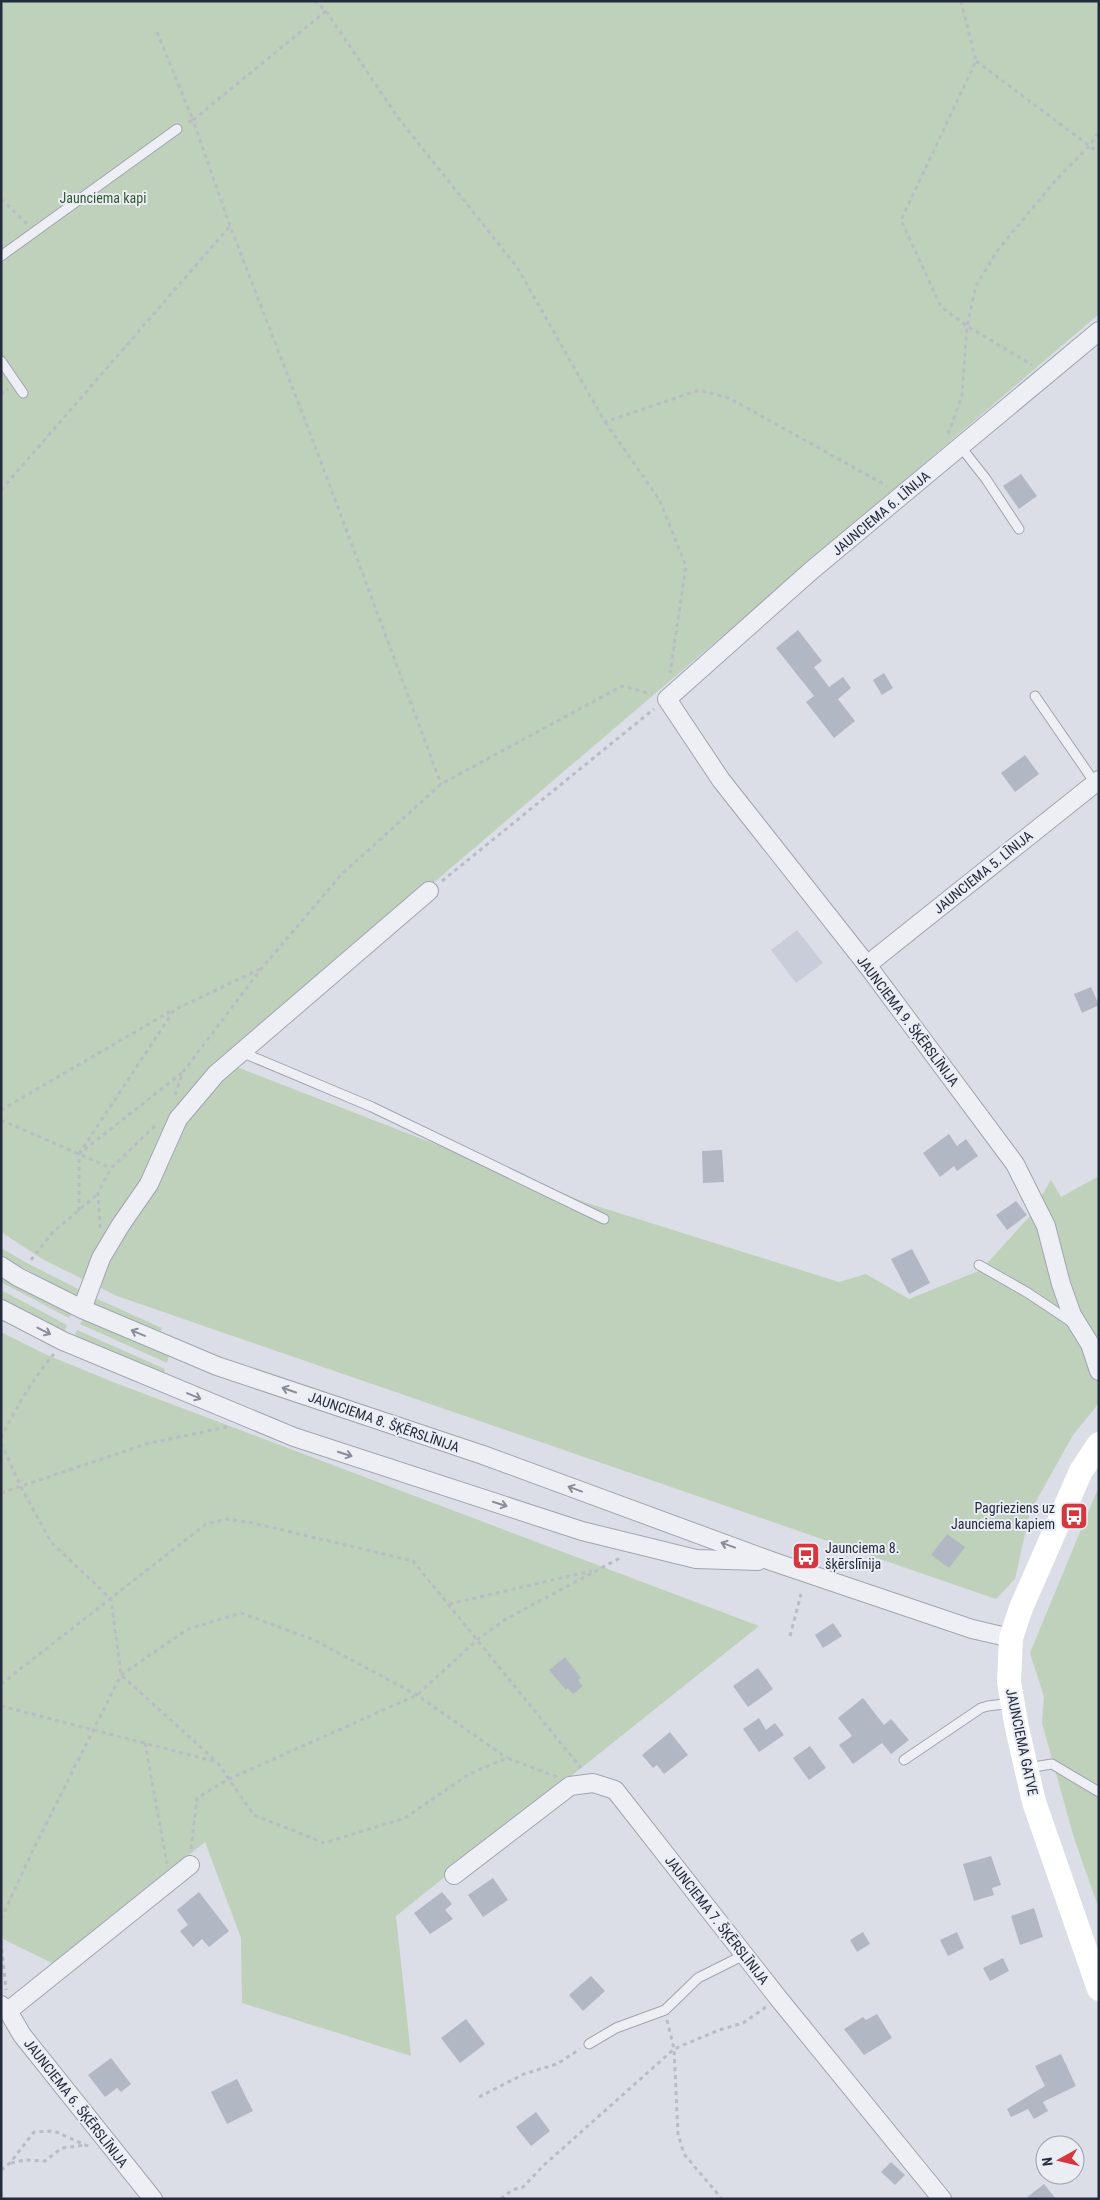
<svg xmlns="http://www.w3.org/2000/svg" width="1100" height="2200" viewBox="0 0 1100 2200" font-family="'Roboto Condensed',sans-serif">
<rect width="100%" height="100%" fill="#dbdee7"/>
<path fill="#c9cdd9" d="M797,930L823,963L796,983L771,950Z"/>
<g fill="#bfd1bb">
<path d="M1,1H1099V314L224,1062L587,1203L839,1282L866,1274L909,1299L981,1270L1029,1217L1051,1180L1061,1197L1099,1176V1403L1073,1435L1030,1512L1015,1579L996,1599L117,1296L44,1260L1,1232Z"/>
<path d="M1,1248L25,1262L84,1292L81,1299L1,1256Z"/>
<path d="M1,1276L72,1313L69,1318L1,1282Z"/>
<path d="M1,1290L67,1325L64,1333L1,1298Z"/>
<path d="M93,1297L162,1328L159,1335L90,1303Z"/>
<path d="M83,1319L169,1356L167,1363L80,1324Z"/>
<path d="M77,1330L165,1369L163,1376L74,1337Z"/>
<path d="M1,1332L45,1354L113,1382L759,1626L396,1916L411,2056L242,2003L241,1938L205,1842L54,1964L1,1938Z"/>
<path d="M1099,1486V1909L1074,1838L1042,1723L1044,1697L1030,1653Z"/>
</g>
<g fill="#b2b7c4">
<path d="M1021,474L1037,496L1019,509L1003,486Z"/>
<path d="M798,630L822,661L814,667L829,687L843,677L851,688L838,699L855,721L834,738L806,702L814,696L776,648Z"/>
<path d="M884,673L893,688L882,695L873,680Z"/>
<path d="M1025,755L1039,774L1015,792L1001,773Z"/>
<path d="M1091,987L1099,1005L1082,1013L1074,994Z"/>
<path d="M949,1134L957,1146L966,1139L978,1156L957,1171L954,1166L940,1177L923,1153Z"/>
<path d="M722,1150L724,1182L703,1183L702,1151Z"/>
<path d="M1016,1201L1027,1215L1007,1230L996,1215Z"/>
<path d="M912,1249L930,1283L909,1294L891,1259Z"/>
<path d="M947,1534L965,1547L949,1568L931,1555Z"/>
<path d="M833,1623L842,1636L823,1648L815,1635Z"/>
<path d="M565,1657L581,1678L578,1680L583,1686L573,1694L568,1688L566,1690L549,1670Z"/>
<path d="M758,1668L773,1689L748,1707L733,1686Z"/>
<path d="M863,1698L884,1725L891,1719L909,1740L891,1754L882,1743L853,1764L839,1745L852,1736L838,1718Z"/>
<path d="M759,1718L766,1730L775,1723L784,1735L759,1752L743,1729Z"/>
<path d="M670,1732L688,1755L664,1774L657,1765L653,1768L642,1755Z"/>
<path d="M810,1746L826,1768L809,1780L793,1758Z"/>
<path d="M991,1856L1001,1885L992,1888L994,1895L974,1901L963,1864Z"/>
<path d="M493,1878L508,1900L483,1917L468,1895Z"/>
<path d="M199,1892L229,1931L209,1947L202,1939L193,1947L180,1931L188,1925L177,1910Z"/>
<path d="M442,1892L452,1904L445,1910L453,1919L430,1934L414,1913Z"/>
<path d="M1034,1908L1043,1937L1020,1945L1011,1916Z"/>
<path d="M863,1932L870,1944L857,1952L850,1940Z"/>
<path d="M957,1932L964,1948L948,1956L940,1940Z"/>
<path d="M1003,1958L1009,1971L990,1981L983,1968Z"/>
<path d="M591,1976L605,1991L583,2011L569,1995Z"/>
<path d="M877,2014L892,2038L864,2055L844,2029L863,2017L866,2020Z"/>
<path d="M466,2019L485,2044L460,2063L441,2038Z"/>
<path d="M1061,2054L1076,2086L1043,2102L1048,2111L1034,2119L1028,2109L1011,2117L1007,2109L1045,2086L1035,2066Z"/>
<path d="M111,2058L131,2084L121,2092L117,2088L105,2097L88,2075Z"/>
<path d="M237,2079L253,2111L227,2124L211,2092Z"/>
<path d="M536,2112L550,2131L531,2146L516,2127Z"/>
<path d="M891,2162L905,2175L895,2185L881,2172Z"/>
<path d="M1044,2184L1056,2199H1025Z"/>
</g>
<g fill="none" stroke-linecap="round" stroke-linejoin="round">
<g stroke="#a0a5b1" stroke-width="11">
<g id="service">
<path d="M1,256L177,129"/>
<path d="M1,361L23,393"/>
<path d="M960,446L986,479L1019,529"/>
<path d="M1035,696L1095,783"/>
<path d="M241,1052L372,1107L604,1219"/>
<path d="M979,1265L1028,1293L1073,1323"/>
<path d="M904,1760L981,1708L988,1706L1012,1703"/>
<path d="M1027,1768L1052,1764L1099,1792"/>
<path d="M589,2044L616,2028L665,2010L698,1978L744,1955"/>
</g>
</g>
<g stroke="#a0a5b1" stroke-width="20">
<g id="minor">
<path d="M1099,331L812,570L667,699L721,780L867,965L1015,1164L1046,1226L1061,1284L1072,1315L1090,1344L1099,1371"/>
<path d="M867,965L1099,780"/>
<path d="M1,1266L18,1277L82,1309L217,1366L483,1455L774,1562L972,1629L1011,1638"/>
<path d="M85,1301L101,1258L120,1226L149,1184L178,1119L216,1074L429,891"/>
<path d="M1,1309L63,1341L294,1437L582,1531L696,1559L758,1561"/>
<path d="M454,1875L570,1786L593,1783L615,1790L779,1999L942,2199"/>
<path d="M1,2005L8,2011L22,2035L153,2199"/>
<path d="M8,2011L190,1865"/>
</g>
</g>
<g stroke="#b9bcc5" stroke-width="3" stroke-dasharray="4 4" stroke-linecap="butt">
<path d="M314,1L326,11L399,119L517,267L605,422L699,390L729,398L887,486"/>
<path d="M961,1L976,61L901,220L941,307L967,326L1032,365"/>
<path d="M326,11L193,120L230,226L315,446L441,784"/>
<path d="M157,32L193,120L186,123"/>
<path d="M976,61L1099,153"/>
<path d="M1,199L27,224"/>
<path d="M1,395L8,389"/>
<path d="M605,422L659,499L686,566L670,673"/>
<path d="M948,434L962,396L967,326L976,286L997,251L1055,181L1089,146L1099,132"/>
<path d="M1,490L230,226"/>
<path d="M442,881L654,709"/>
<path d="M175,1095L183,1072L261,969L341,875L441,784L622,686L652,694"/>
<path d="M1,1110L171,1011"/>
<path d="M1,1120L111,1168"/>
<path d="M79,1154L174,1010L260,969"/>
<path d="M79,1211V1154L183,1072"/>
<path d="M100,1228L98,1193L111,1168L157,1124"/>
<path d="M31,1260L52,1233L98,1194"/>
<path d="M1,1438C16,1408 32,1380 54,1354"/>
<path d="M1,1443L21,1487L51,1542L111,1599L121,1675L216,1761"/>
<path d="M1,1493L146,1444L227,1427"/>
<path d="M449,1604L592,1571"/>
<path d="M790,1636L801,1594"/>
<path d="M1,1684L206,1524L227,1519L253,1523L413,1561L581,1768"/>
<path d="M1,1706L217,1762L254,1815L324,1843L405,1818L469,1774L507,1758L557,1777"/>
<path d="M145,1743L167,1864"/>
<path d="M191,1849L197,1798L229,1779L417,1695L478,1639L506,1619L620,1558"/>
<path d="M1,1919L31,1854L121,1675L188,1629L241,1613L314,1640L417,1695L507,1758"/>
<path d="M1,1941L6,1990"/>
<path d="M667,2020L674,2049L678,2134L684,2154L722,2199"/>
<path d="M479,2097L524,2074L557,2064L580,2049"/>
<path d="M11,2163L25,2160L45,2161L62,2148L85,2145"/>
<path d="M1,2170L10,2163L34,2132L54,2131L90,2147"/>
<path d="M501,2199L512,2190L523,2187L544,2165L674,2049L719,2030L743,2023L766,2007"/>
</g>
<use href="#service" stroke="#eeeff5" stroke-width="9"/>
<use href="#minor" stroke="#eeeff5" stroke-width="18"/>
<path stroke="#fff" stroke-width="24" d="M1099,1444L1081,1471L1021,1608L1011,1638L1009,1682L1017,1728L1034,1802L1099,1989"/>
</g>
<defs><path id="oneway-shaft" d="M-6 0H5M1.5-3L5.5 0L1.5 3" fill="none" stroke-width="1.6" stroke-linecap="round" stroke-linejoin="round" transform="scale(1.25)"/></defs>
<g stroke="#898d99">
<use href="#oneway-shaft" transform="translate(44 1331) rotate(27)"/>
<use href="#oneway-shaft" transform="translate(138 1333) rotate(-157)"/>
<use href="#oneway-shaft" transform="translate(289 1390) rotate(-161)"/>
<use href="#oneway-shaft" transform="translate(194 1396) rotate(23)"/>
<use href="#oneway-shaft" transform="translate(345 1454) rotate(18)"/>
<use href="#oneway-shaft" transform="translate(575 1489) rotate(-160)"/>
<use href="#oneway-shaft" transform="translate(500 1504) rotate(18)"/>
<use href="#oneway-shaft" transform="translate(728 1545) rotate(-160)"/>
</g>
<defs>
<g id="bus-square" transform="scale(1.4375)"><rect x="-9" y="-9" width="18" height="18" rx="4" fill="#d6363e" stroke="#eaedf4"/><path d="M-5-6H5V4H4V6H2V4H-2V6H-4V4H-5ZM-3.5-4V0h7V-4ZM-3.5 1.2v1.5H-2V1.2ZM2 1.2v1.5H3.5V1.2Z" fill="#fff"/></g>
</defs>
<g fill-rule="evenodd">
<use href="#bus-square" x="1074" y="1516"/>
<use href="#bus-square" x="806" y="1556"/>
</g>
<g text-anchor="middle" stroke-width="4" stroke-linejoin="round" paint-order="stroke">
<g font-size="14" fill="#345a31" stroke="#eaedf4">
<text x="103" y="203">Jaunciema kapi</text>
</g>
<g font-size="14" fill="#242b3d" stroke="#eaedf4">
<text transform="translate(881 513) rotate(-40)" y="5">JAUNCIEMA 6. LĪNIJA</text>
<text transform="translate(983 872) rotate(-39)" y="5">JAUNCIEMA 5. LĪNIJA</text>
<text transform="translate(908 1021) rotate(53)" y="5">JAUNCIEMA 9. ŠĶĒRSLĪNIJA</text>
<text transform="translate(384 1422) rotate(19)" y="5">JAUNCIEMA 8. ŠĶĒRSLĪNIJA</text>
<text transform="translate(1022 1742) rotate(78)" y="5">JAUNCIEMA GATVE</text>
<text transform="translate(717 1920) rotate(52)" y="5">JAUNCIEMA 7. ŠĶĒRSLĪNIJA</text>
<text transform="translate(76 2103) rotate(52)" y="5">JAUNCIEMA 6. ŠĶĒRSLĪNIJA</text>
</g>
<g font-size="14" fill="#242b3d" stroke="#eaedf4" text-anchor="end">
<text x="1055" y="1513">Pagrieziens uz<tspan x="1055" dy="16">Jaunciema kapiem</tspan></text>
<text x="825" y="1553" text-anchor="start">Jaunciema 8.<tspan x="825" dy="16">šķērslīnija</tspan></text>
</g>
</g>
<rect width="1100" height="2200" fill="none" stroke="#242b3d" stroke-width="5"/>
<g transform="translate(1060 2160) rotate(262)"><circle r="24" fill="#eaedf4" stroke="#9b9fab"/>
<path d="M0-4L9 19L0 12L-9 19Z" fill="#d6363e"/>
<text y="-8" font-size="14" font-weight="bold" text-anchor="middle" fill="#242b3d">N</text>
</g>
</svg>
